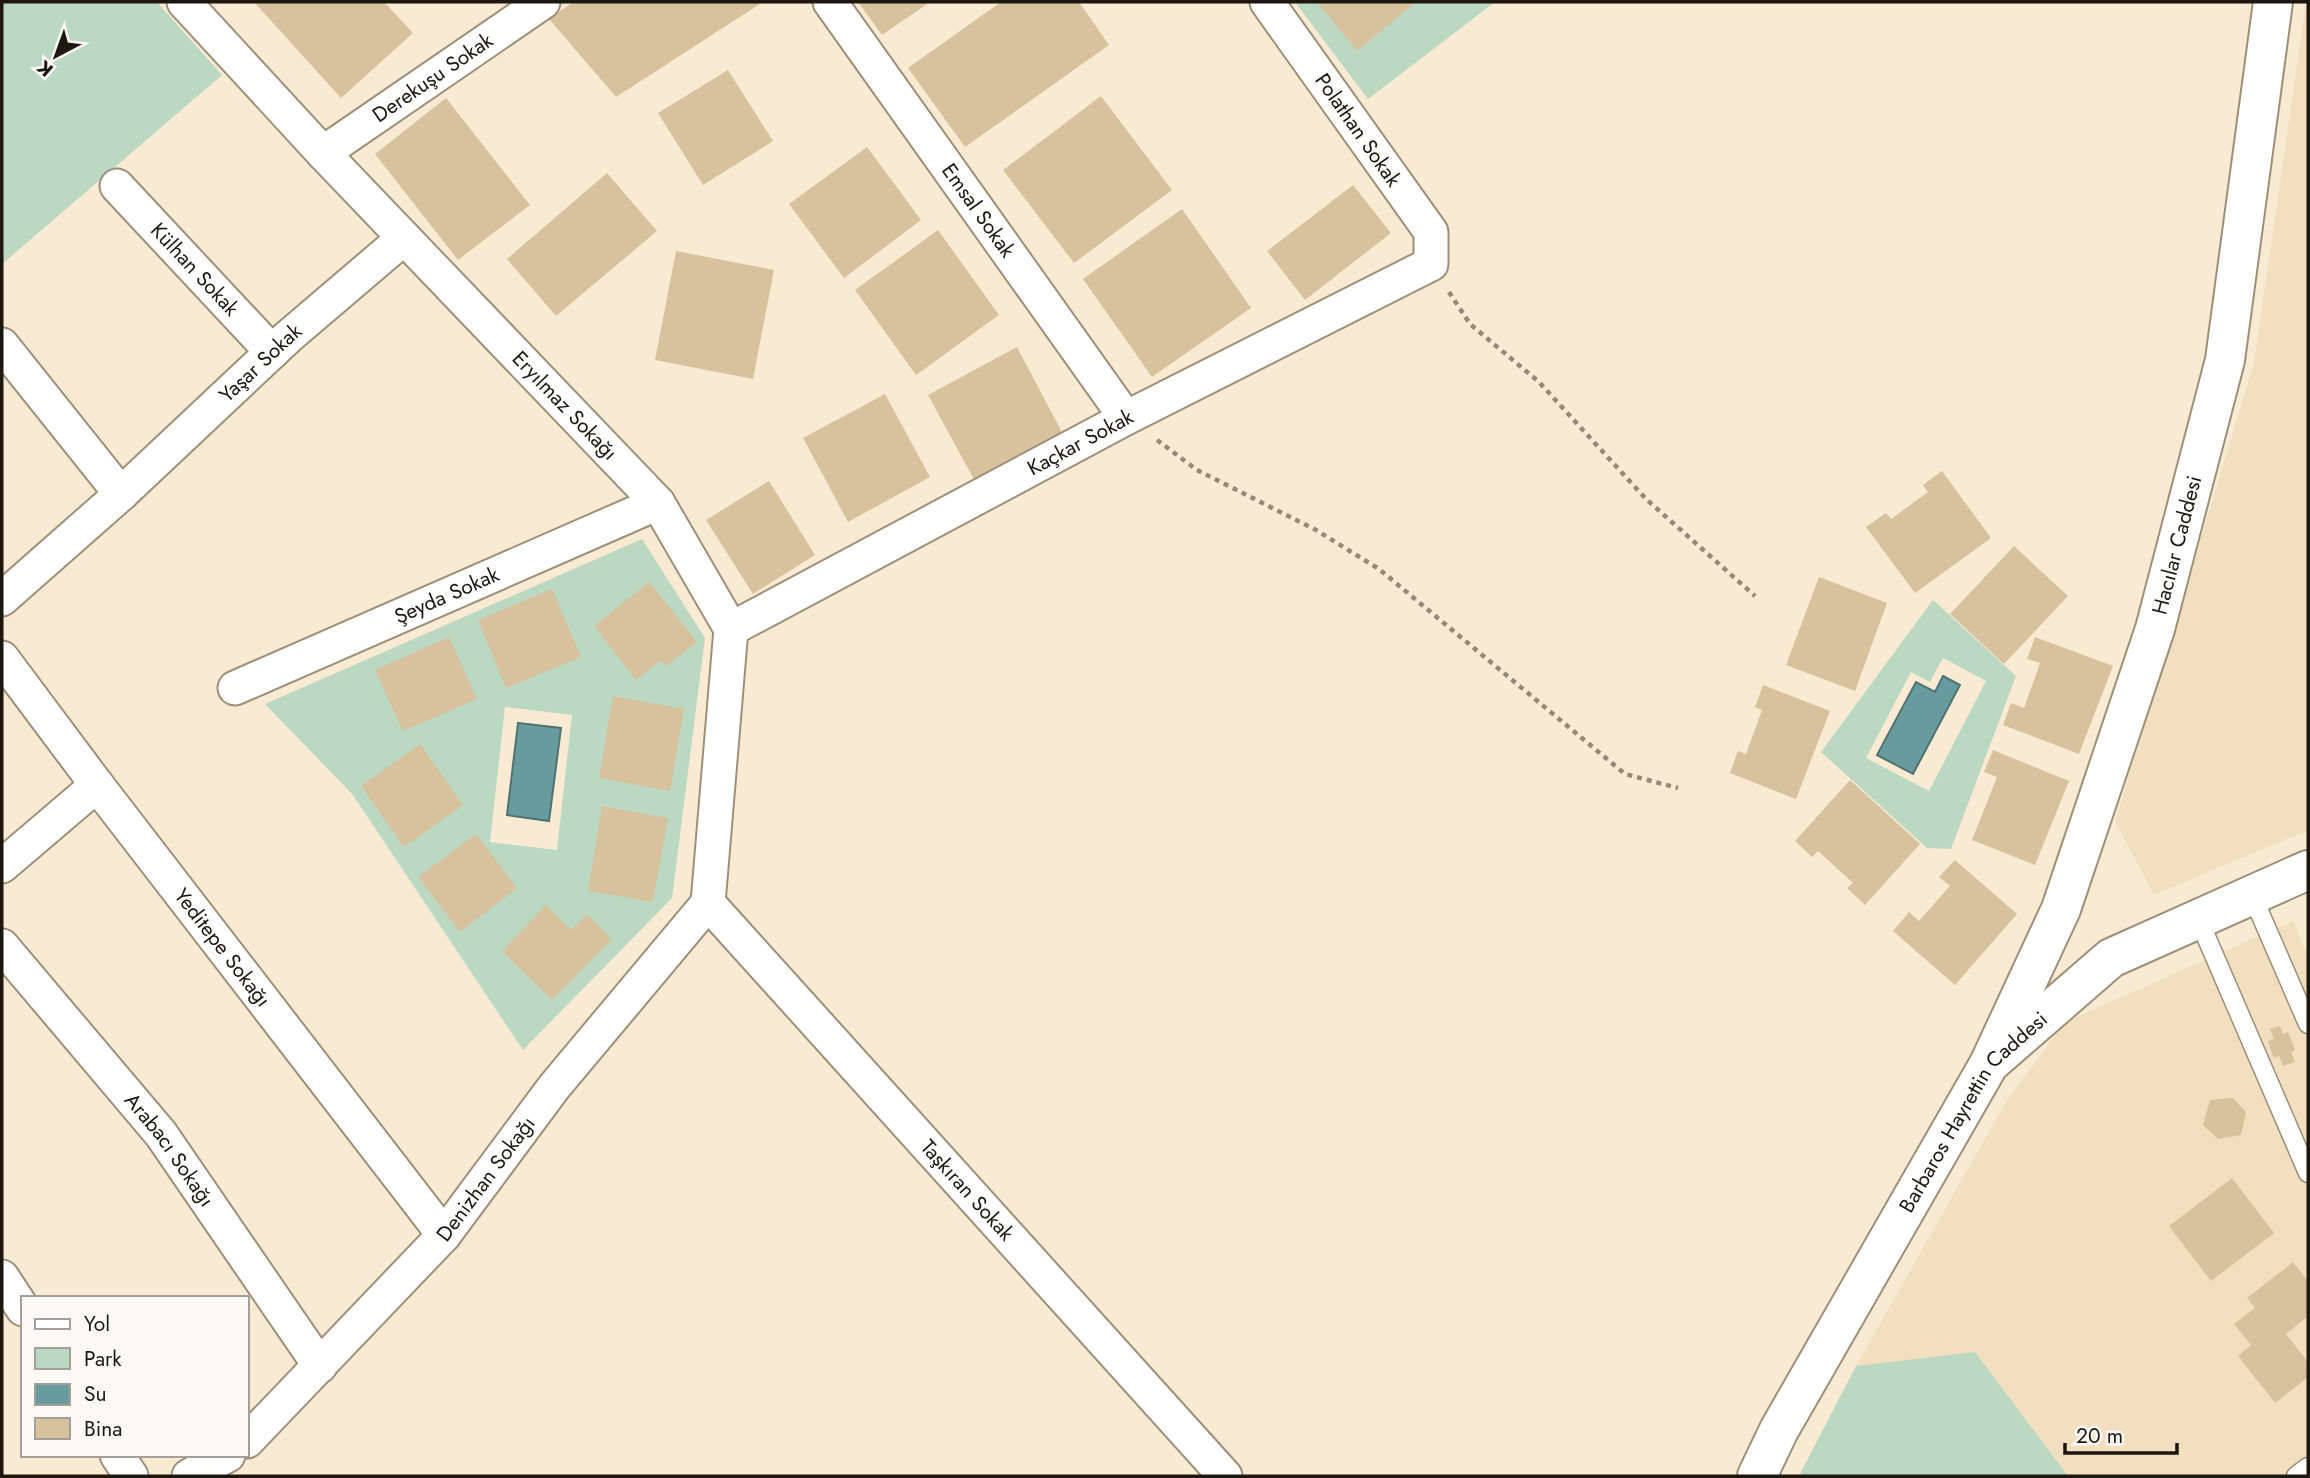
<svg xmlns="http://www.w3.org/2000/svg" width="2310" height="1478" viewBox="0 0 2310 1478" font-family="Jost,sans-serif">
<rect width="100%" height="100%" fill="#f9ebd3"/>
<g fill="#f1dfc0">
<path d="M2306,2H2308V830L2154,895L2115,822L2254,363Z"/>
<path d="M2293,921L2308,957V1476H1799L1856,1366L2007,1100L2065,1022Z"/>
</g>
<g fill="#bbd8c3" fill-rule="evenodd">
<path d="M2,2H157L222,75L2,264Z"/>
<path d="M1295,2H1495L1368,99Z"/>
<path d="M642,539L705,638L672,898L523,1050L353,795L265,704ZM505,707L572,715L557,850L490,842Z"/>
<path d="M1933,600L2016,676L1951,849L1927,848L1821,752ZM1943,658L1986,681L1929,791L1866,758L1911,672L1930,682Z"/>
<path d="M1975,1352L2068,1476H1799L1856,1366Z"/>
</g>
<g fill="#679b9d" stroke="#507372" stroke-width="2">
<path d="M1943,676L1960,685L1913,774L1877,755L1916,682L1935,692Z"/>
<path d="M518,723L561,728L549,821L507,815Z"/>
</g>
<g fill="#d7c29d">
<path d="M254,2H384L413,33L341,98Z"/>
<path d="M573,2H763L616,97L549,19Z"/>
<path d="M858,2H930L882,35Z"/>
<path d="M1001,2H1079L1109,45L965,147L908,68Z"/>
<path d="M1317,2H1416L1357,51Z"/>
<path d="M728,70L773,141L703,185L658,113Z"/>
<path d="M1101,96L1172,190L1074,263L1003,170Z"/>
<path d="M446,98L530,205L458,260L375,154Z"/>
<path d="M867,147L921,220L844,278L789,204Z"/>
<path d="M607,173L657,231L556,316L507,259Z"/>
<path d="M1353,185L1391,233L1305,300L1267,251Z"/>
<path d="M1182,209L1251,308L1152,377L1083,279Z"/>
<path d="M938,230L999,315L916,375L855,290Z"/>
<path d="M676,251L774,270L753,379L655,360Z"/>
<path d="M1017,347L1065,438L977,485L928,395Z"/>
<path d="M885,394L930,477L848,522L803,438Z"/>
<path d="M1942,471L1991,538L1915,593L1866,527L1886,513L1891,519L1928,492L1923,485Z"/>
<path d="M769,481L815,555L753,594L706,520Z"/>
<path d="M2014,546L2068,596L2004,664L1950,614Z"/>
<path d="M1819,577L1887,603L1855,691L1786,665Z"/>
<path d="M649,582L697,642L666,666L661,660L636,680L594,626Z"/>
<path d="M552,589L581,657L506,688L478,620Z"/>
<path d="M449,637L477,699L403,731L375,670Z"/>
<path d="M2035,637L2113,666L2079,754L2003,725L2011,703L2024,708L2040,663L2027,659Z"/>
<path d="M1763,685L1830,711L1796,799L1730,773L1738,751L1746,754L1762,710L1755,707Z"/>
<path d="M613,696L684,709L670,791L599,778Z"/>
<path d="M420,744L463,805L404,847L361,786Z"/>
<path d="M1993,750L2069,781L2035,865L1972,840L1997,777L1984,772Z"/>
<path d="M1850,780L1920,844L1865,905L1847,888L1853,883L1818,851L1812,857L1795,841Z"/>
<path d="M602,806L668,818L653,902L588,891Z"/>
<path d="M476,834L517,888L460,932L418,877Z"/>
<path d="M1955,860L2017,914L1955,985L1893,931L1909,912L1919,921L1950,886L1939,877Z"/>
<path d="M546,905L571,930L587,914L612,939L552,1000L502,951Z"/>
<path d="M2280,1026L2283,1034L2288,1032L2295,1050L2291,1052L2295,1062L2283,1066L2279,1056L2274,1058L2268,1041L2274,1039L2270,1029Z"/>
<path d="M2233,1098L2246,1112L2241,1135L2218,1139L2203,1125L2210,1100Z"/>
<path d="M2232,1178L2274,1233L2211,1281L2169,1226Z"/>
<path d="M2293,1262L2308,1281V1316L2286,1334L2308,1362V1377L2275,1403L2238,1356L2251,1345L2234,1324L2255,1308L2247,1298Z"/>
</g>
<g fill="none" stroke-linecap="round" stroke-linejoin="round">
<g stroke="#9d9079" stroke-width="21">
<g id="lane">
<path d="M2252,895L2308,1024"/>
<path d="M2198,918L2308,1173"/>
<path d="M2296,1476L2308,1467"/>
</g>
</g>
<g stroke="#9d9079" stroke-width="37">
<g id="street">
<path id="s1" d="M184,2L323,153L658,503L731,629L708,903"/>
<path id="s2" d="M830,2L1126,418"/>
<path id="s3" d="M323,153L543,2"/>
<path id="s4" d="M117,186L272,352"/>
<path d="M2,345L121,494"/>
<path id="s5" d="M2,599L121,494L288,337L404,238"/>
<path id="s6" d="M731,629L1126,418L1431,264V232L1267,2"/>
<path id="s7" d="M2,658L97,785L444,1235"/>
<path id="s8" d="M235,688L658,503"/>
<path d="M2,866L97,785"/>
<path id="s9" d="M708,903L1225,1476"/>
<path id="s10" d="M2,946L161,1134L320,1366"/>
<path d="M2,1277L23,1309"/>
<path id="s11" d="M247,1441L444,1235L554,1087L708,903"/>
<path d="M117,1455L131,1476"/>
<path d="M189,1476L228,1455"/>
</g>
</g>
<g stroke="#9d9079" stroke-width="42">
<g id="secondary">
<path id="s12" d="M1989,1064L2061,909L2155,629L2225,360L2273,2"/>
<path id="s13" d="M1757,1476L1779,1430L1989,1064L2111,958L2308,870"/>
</g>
</g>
<g stroke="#938978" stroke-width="4.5" stroke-dasharray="5 5" stroke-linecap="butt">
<path d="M1449,292L1470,324L1539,382L1646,499L1755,596"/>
<path d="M1157,440L1197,470L1316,530L1379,569L1625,774L1678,788"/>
</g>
<use href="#lane" stroke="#fff" stroke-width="18"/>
<use href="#street" stroke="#fff" stroke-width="33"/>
<use href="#secondary" stroke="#fff" stroke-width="38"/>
</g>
<g text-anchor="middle" stroke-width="5" stroke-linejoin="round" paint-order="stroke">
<g font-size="21" fill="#1c170f" stroke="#fdfaf5">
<text dy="7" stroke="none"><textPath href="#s3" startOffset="133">Derekuşu Sokak</textPath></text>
<text transform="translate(1358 130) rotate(55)" y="7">Polathan Sokak</text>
<text dy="7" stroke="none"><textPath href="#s2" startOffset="256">Emsal Sokak</textPath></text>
<text dy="7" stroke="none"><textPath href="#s4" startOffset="114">Külhan Sokak</textPath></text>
<text dy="7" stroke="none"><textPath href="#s5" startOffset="350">Yaşar Sokak</textPath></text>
<text dy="7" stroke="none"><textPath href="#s1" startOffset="555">Eryılmaz Sokağı</textPath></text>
<text dy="7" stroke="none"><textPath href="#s6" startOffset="396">Kaçkar Sokak</textPath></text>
<text dy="7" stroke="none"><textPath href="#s12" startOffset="553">Hacılar Caddesi</textPath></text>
<text dy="7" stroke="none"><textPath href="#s8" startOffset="231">Şeyda Sokak</textPath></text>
<text dy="7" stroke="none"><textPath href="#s7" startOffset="364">Yeditepe Sokağı</textPath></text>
<text dy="7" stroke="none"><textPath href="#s13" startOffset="425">Barbaros Hayrettin Caddesi</textPath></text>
<text dy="7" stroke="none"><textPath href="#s10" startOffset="264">Arabacı Sokağı</textPath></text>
<text dy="7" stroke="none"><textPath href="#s11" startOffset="355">Denizhan Sokağı</textPath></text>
<text dy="7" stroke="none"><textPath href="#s9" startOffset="387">Taşkıran Sokak</textPath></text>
</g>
</g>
<rect width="2310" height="1478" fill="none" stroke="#1c170f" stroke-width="7"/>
<rect x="21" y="1296" width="228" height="161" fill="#fdfaf5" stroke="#a39f99" stroke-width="2"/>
<rect x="35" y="1319" width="35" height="10" fill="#ffffff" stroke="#a39f99" stroke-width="2"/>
<text x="84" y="1331" font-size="21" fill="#1c170f">Yol</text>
<rect x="35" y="1348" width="35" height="21" fill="#bbd8c3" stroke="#a39f99" stroke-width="2"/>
<text x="84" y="1366" font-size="21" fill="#1c170f">Park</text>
<rect x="35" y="1384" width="35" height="21" fill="#679b9d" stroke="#a39f99" stroke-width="2"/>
<text x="84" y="1401" font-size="21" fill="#1c170f">Su</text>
<rect x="35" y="1418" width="35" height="21" fill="#d7c29d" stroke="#a39f99" stroke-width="2"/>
<text x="84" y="1436" font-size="21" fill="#1c170f">Bina</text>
<g transform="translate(56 56) rotate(221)" stroke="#fdfaf5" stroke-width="5" paint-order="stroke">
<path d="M0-5L12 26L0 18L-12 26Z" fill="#1c170f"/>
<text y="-10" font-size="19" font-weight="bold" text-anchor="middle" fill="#1c170f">K</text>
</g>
<path d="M2065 1443v10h112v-10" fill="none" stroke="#1c170f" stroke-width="3.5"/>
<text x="2076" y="1443" font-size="21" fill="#1c170f" stroke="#fdfaf5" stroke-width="5" paint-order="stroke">20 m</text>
</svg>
